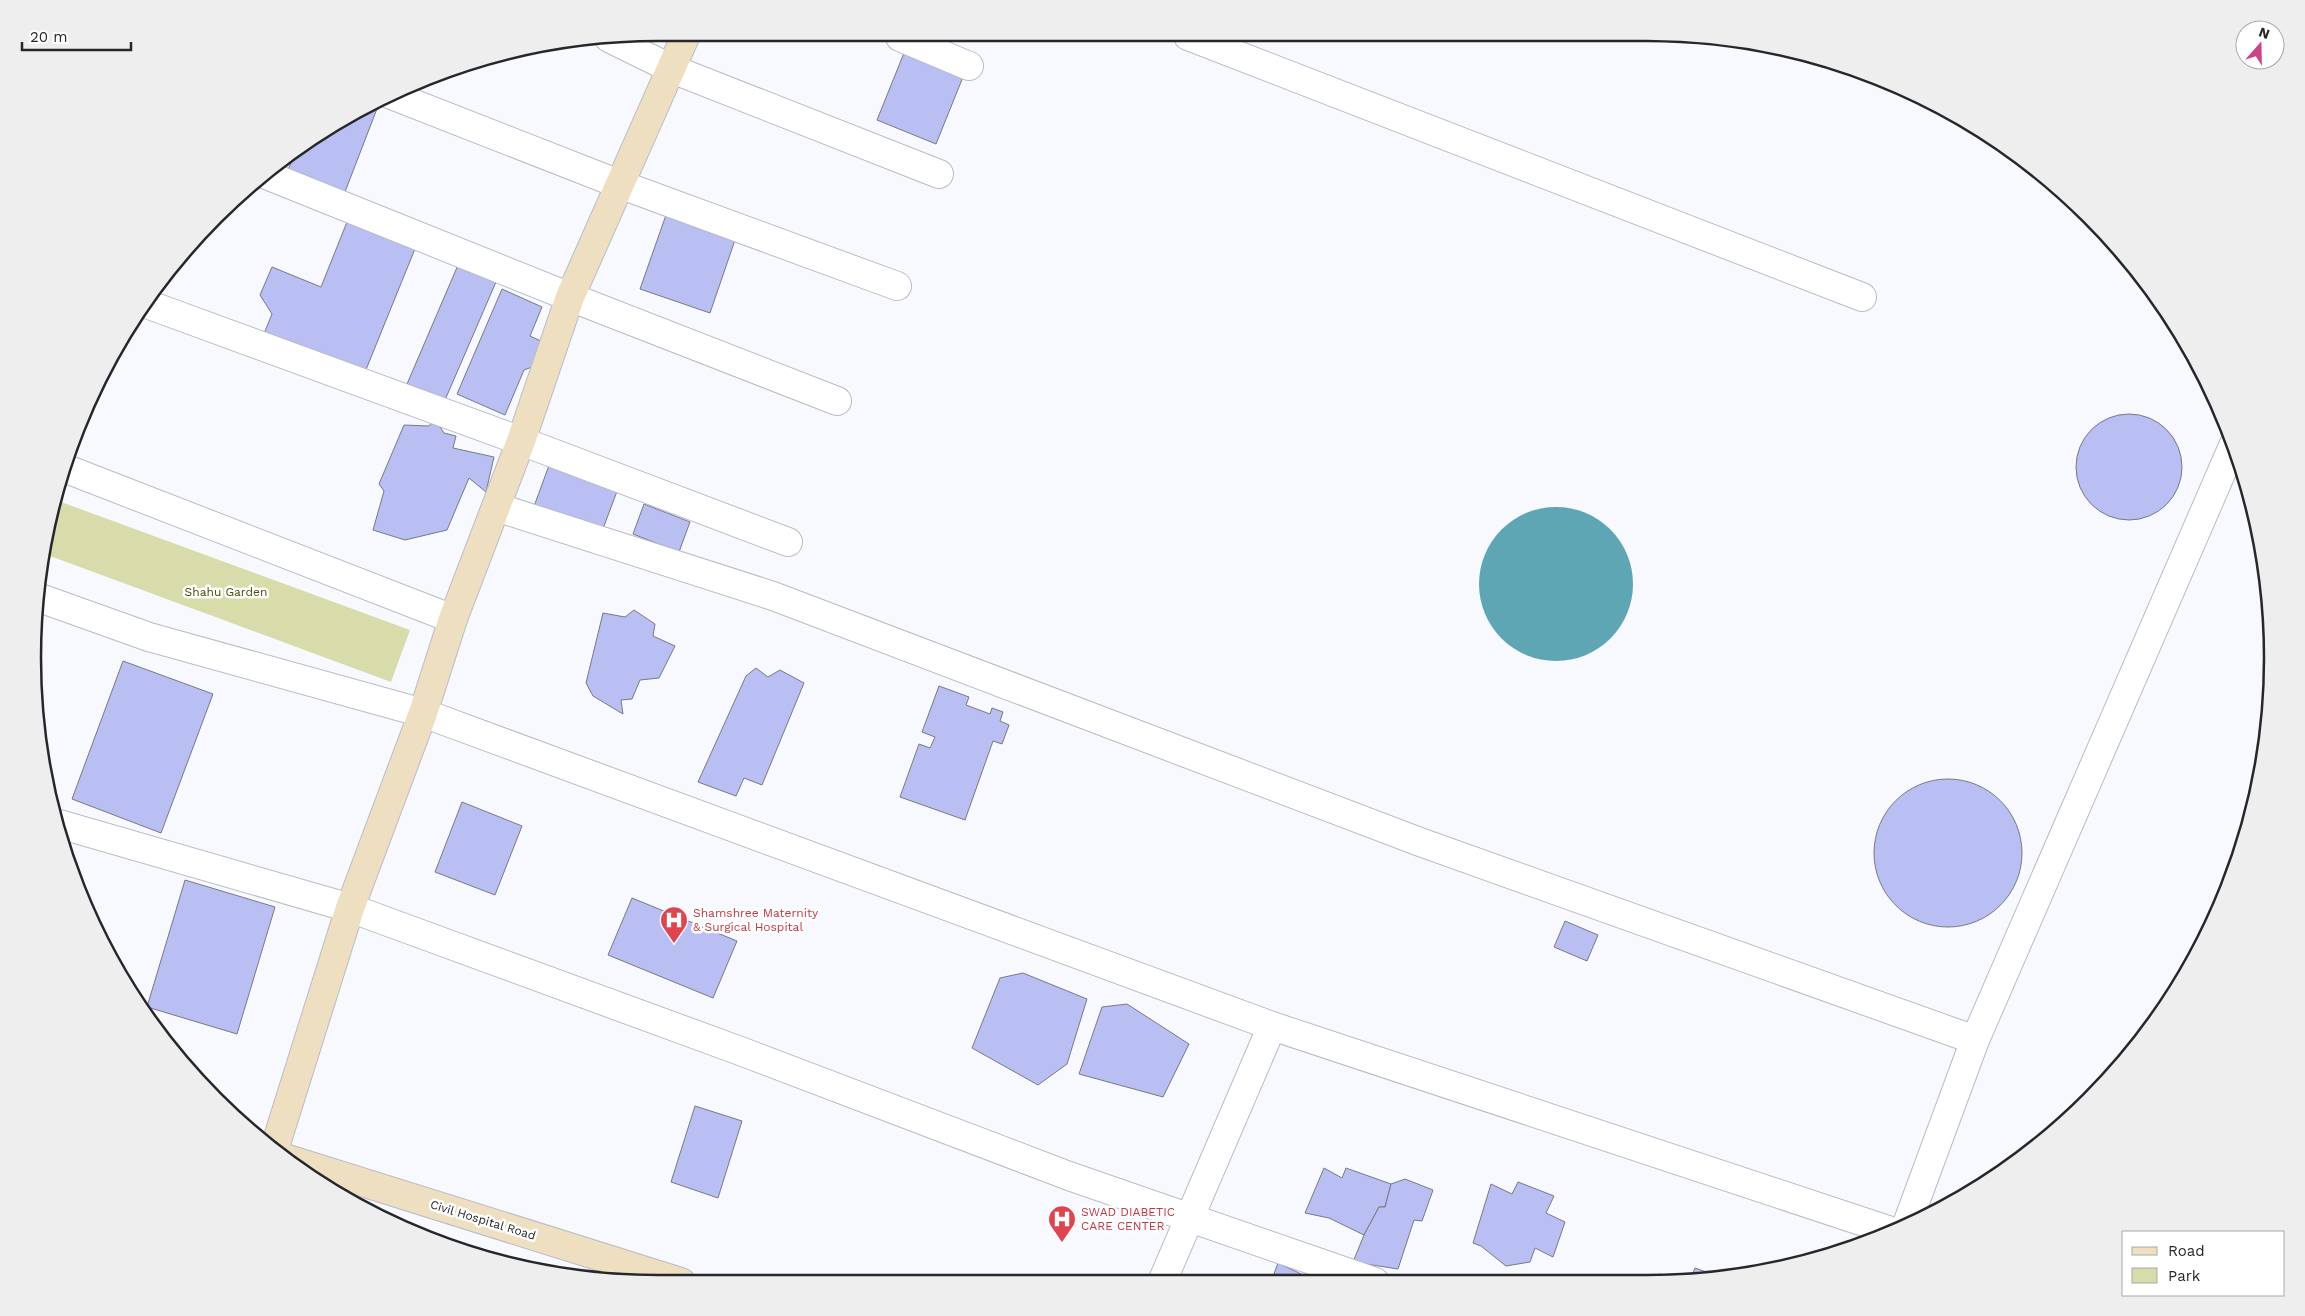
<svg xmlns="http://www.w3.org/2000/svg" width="2305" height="1316" viewBox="0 0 2305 1316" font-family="'Work Sans',sans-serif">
<rect width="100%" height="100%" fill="#f7f9fe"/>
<path fill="#d8dcaa" d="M53,499L410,630L391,682L42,553Z"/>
<circle fill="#5fa6b4" cx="1556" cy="584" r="77"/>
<g fill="#b9bef3" stroke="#787984">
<path d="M906,48L965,72L936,144L877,120Z"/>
<path d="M377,100L380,101L343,197L286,175L296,150Z"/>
<path d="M351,212L419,239L363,377L263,336L272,314L260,295L272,267L321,287Z"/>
<path d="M666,215L735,240L710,313L640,289Z"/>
<path d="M458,265L496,282L445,400L407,384Z"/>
<path d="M502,289L542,307L530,336L543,342L532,367L524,370L505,415L457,394Z"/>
<circle cx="2129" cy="467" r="53"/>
<path d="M435,419L444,433L456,436L453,448L494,457L486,492L469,478L447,530L405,540L373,530L384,491L379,484L404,425L429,426Z"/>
<path d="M551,460L619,486L601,534L533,509Z"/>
<path d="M644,504L690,522L679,552L633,534Z"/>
<path d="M634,610L655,624L653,636L675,646L659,678L640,680L632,699L621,700L623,714L593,696L586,683L603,613L625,617Z"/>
<path d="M123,661L213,694L161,833L72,799Z"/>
<path d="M756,668L768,677L780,670L804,683L762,785L744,778L736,796L698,782L746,676Z"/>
<path d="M939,686L969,697L966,705L990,714L992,708L1003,712L1000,721L1009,725L1002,744L993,741L965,820L900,797L919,744L930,748L935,737L922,732Z"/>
<circle cx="1948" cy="853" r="74"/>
<path d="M462,802L522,826L495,895L435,872Z"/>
<path d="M185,880L275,907L237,1034L147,1007Z"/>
<path d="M632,898L737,941L713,998L608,955Z"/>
<path d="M1565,921L1598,935L1587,961L1554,947Z"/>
<path d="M1023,973L1087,999L1067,1064L1038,1085L972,1048L1000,978Z"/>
<path d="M1127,1004L1189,1044L1163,1097L1079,1074L1102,1007Z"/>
<path d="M695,1106L742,1121L718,1198L671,1182Z"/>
<path d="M1324,1168L1342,1178L1346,1168L1391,1184L1385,1207H1379L1364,1235L1329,1218L1305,1213Z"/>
<path d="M1405,1179L1433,1190L1422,1221L1414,1220L1398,1269L1353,1262L1364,1235L1379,1207H1385L1391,1184Z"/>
<path d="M1518,1182L1554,1196L1546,1213L1565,1222L1553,1257L1535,1248L1530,1262L1506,1266L1481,1246L1473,1243L1491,1184L1512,1194Z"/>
<path d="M1278,1263L1318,1282H1271Z"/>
<path d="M1695,1268L1718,1276L1689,1282Z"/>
<path d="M1660,1274L1687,1282H1654Z"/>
</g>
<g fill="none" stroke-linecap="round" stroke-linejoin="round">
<g stroke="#b9bcc7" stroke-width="30">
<g id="street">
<path d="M1188,36L1862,297"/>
<path d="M900,37L969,66"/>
<path d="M609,38L672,69L939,174"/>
<path d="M389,94L619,184L897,286"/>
<path d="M264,174L570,297L837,401"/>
<path d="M144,303L521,441L788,542"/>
<path d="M64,468L453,619"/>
<path d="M496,507L773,596L1420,842L1975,1040"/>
<path d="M37,597L149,637L423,713L1272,1026L1891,1231"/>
<path d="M59,824L350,908L743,1052L1069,1176L1375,1282"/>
<path d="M1907,1224L1975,1040L2233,446"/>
<path d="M1162,1282L1272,1026"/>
</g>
</g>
<g stroke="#b9bcc7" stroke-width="30">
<g id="secondary">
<path d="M274,1150L350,908L423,713L453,619L521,441L570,297L685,37"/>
<path d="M285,1158L681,1282"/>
</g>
</g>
<use href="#street" stroke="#fff" stroke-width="28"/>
<use href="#secondary" stroke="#eddfbf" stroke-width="28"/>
</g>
<defs>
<g id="hospital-pin" transform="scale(1.4375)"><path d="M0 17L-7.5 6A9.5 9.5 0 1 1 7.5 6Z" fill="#e0444e" stroke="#fff"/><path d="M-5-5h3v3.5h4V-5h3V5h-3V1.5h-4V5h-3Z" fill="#fff"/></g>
</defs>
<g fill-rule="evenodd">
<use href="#hospital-pin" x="674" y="920"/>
<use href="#hospital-pin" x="1062" y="1219"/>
</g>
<g text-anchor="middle" stroke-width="5" stroke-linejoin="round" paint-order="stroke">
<g font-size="12" fill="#494b08" stroke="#fff">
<text x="226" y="596">Shahu Garden</text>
</g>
<g font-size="12" fill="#be3a42" stroke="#fff" text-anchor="start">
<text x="693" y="917">Shamshree Maternity<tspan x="693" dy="14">&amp; Surgical Hospital</tspan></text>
<text x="1081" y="1216">SWAD DIABETIC<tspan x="1081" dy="14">CARE CENTER</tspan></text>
</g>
<g font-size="12" fill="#26272b" stroke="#fff">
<text transform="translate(483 1220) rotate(17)" y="4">Civil Hospital Road</text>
</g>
</g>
<path d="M0 0H2305V1316H0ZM658 41H1647A617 617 0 0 1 2264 658V658A617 617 0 0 1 1647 1275H658A617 617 0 0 1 41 658V658A617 617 0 0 1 658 41Z" fill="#eee" fill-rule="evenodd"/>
<path fill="none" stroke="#26272b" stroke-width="2.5" d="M658 41H1647A617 617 0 0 1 2264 658V658A617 617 0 0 1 1647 1275H658A617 617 0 0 1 41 658V658A617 617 0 0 1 658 41Z"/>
<rect x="2122" y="1231" width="162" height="65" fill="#ffffff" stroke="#a8a9aa"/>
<rect x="2132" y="1247" width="25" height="8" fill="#eddfbf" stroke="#a8a9aa"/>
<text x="2168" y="1256" font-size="15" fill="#26272b">Road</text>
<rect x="2132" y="1268" width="25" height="15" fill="#d8dcaa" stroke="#a8a9aa"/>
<text x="2168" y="1281" font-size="15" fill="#26272b">Park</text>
<g transform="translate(2260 45) rotate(20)"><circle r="24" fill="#ffffff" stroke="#a8a9aa"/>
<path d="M0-4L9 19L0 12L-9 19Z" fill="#cb4586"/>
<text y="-8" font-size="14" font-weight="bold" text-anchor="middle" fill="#26272b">N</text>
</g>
<path d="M22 42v8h109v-8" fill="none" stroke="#26272b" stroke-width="2.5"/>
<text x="30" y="42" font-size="15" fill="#26272b" stroke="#ffffff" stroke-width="4" paint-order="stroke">20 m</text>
</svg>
